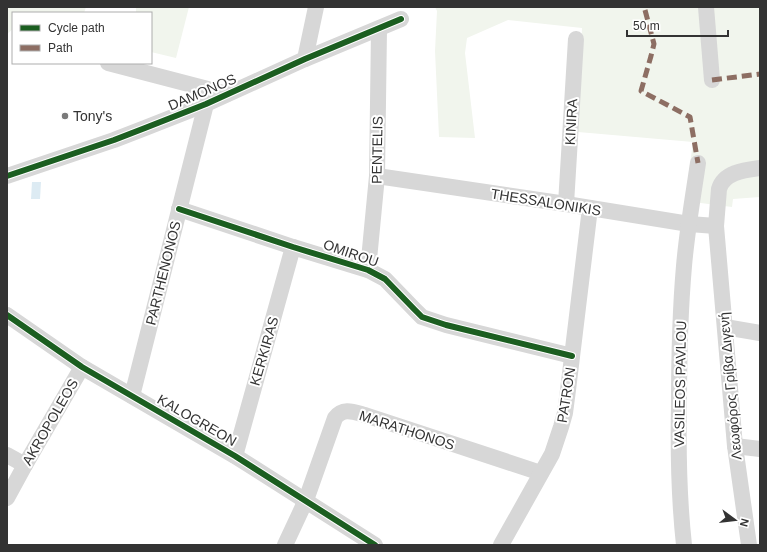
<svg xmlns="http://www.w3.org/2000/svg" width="767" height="552" viewBox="0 0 767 552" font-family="Arial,sans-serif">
<rect width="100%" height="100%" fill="#fff"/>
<g fill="#f1f5ed">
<path d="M7,7H86L84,13H13V29L7,34Z"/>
<path d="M136,7H189L176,58L151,52V13H136Z"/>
<path d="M435,7H760V197L733,199L732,207L685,201L693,142L578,132L582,28L508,20L467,38L465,53L475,138L439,137L435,51L437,11Z"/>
</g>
<path fill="#ddebf3" d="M32,182H41L40,199H31Z"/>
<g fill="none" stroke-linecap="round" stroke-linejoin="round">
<g stroke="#d7d7d7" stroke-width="16">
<path d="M706,7L712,80"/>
<path d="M305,59L316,7"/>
<path d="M108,63L227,94"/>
<path d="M7,176L114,140L145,128L206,104L305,59L401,19"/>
<path d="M377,176L566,204L689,224L716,226"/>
<path d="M566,204L576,39"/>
<path d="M179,209L293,247L368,270L385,279L414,309L422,317L446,325L572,356"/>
<path d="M368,270L377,176L379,29"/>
<path d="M7,315L82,367L235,456L375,545"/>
<path d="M725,327L760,333"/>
<path d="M132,396L206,104"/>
<path d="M735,446L760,449"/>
<path d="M7,455L25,465"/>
<path d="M235,456L293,247"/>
<path d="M7,498L25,465L82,367"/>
<path d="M285,545L306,500L335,418C343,407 354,412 365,415L541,473"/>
<path d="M501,545L552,454L561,427L565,413L568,390L590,208"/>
<path d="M684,545C679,499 678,452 679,405C679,359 680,312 684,266C687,231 693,197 698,163"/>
<path d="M749,545L735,446L716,226L719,189C724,172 745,170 760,168"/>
</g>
<g stroke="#8d6e63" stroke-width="5" stroke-dasharray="10 5" stroke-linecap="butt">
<path d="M645,10L654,44L651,56L641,91L690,117L698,163"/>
<path d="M712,80L760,74"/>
</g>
<g stroke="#fff" stroke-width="8">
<g id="cycleway">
<path d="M7,176L114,140L145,128L206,104L305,59L401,19"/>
<path d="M179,209L293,247L368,270L385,279L414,309L422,317L446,325L572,356"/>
<path d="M7,315L82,367L235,456L375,545"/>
</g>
</g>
<use href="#cycleway" stroke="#1b5e20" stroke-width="6"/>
</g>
<circle fill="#7a7a7a" stroke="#fff" stroke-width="1.5" cx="65" cy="116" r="4"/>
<g text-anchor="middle" stroke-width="4" stroke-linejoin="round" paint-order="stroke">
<g font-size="14" fill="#333" stroke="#fff">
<text transform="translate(202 92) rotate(-23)" y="5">DAMONOS</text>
<text transform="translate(571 122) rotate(-87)" y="5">KINIRA</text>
<text transform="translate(377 150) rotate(-89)" y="5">PENTELIS</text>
<text transform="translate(546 202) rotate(9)" y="5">THESSALONIKIS</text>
<text transform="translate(351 253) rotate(19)" y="5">OMIROU</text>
<text transform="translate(163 273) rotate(-76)" y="5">PARTHENONOS</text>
<text transform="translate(264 351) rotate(-74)" y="5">KERKIRAS</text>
<text transform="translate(680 384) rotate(-89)" y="5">VASILEOS PAVLOU</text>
<text transform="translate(730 386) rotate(-95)" y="5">Λεωφόρος Γρίβα Διγενή</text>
<text transform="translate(566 395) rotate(-81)" y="5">PATRON</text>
<text transform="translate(197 420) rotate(30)" y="5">KALOGREON</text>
<text transform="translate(50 422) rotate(-60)" y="5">AKROPOLEOS</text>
<text transform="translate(407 430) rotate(18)" y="5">MARATHONOS</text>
</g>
<g font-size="14" fill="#333" stroke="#fff" text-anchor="start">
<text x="73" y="121">Tony's</text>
</g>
</g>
<rect width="767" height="552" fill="none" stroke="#333333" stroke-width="16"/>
<rect x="12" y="12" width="140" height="52" fill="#ffffff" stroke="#adadad"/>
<rect x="20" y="25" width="20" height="6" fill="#1b5e20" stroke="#adadad"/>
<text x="48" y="32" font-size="12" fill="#333333">Cycle path</text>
<rect x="20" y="45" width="20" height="6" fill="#8d6e63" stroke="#adadad"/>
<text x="48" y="52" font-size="12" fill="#333333">Path</text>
<g transform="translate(735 520) rotate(105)" stroke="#ffffff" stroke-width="3" paint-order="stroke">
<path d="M0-3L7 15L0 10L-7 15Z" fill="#333333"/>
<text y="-6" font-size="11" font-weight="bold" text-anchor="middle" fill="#333333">N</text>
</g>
<path d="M627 30v6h101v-6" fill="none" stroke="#333333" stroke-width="2"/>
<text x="633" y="30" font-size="12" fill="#333333" stroke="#ffffff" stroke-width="3" paint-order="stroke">50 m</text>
</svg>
